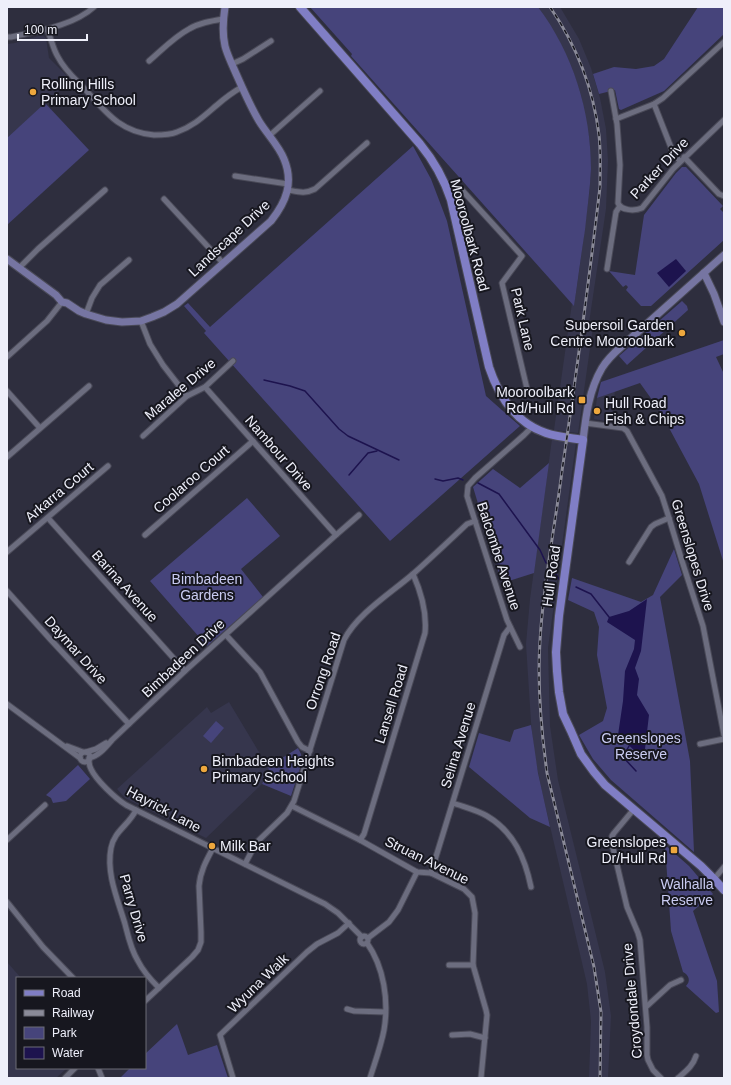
<svg xmlns="http://www.w3.org/2000/svg" width="731" height="1085" viewBox="0 0 731 1085" font-family="Helvetica,sans-serif">
<rect width="100%" height="100%" fill="#2e2e3e"/>
<g fill="#36364d">
<path d="M538,7H560L579,39L591,68L600,98L606,129L608,161L606,209L589,323L593,327L578,433L554,430L572,303L574,305L579,272L589,195L591,169L589,138L581,95L572,69L557,37Z"/>
<path d="M42,35L46,38L49,58L71,80L7,138V44L15,43Z"/>
<path d="M615,391L611,422L594,419L597,398Z"/>
<path d="M552,439L576,442L548,648L550,726L558,780L605,972L611,1016L608,1078H589L591,1021L587,984L542,792L534,752L531,722L526,644L530,599Z"/>
<path d="M229,702L268,767L269,771L262,784L206,838L125,798L117,789L207,707L211,713Z"/>
<path d="M7,962L21,978H17V1068H67L56,1078H7Z"/>
</g>
<g fill="#46447b">
<path d="M310,7H538C573,53 591,112 591,169C590,190 587,210 585,230C581,255 578,280 574,306L351,56L352,54Z"/>
<path d="M698,7H724V34L664,91L621,110L619,109L615,90L599,94L593,74L614,67L636,69L654,66L664,59Z"/>
<path d="M45,103L89,150L7,225V138Z"/>
<path d="M413,146L431,179L447,221L486,396L520,426L390,541L204,333L206,331L184,306L188,303L210,327Z"/>
<path d="M682,167H686L723,206L720,209L724,213V240L651,306H641L626,290L628,287L626,285L623,287L609,271L635,275L644,215L676,173Z"/>
<path d="M682,301L687,306L688,310L627,365L619,356Z"/>
<path d="M724,340V354L716,357L724,374V564L699,484L660,411L640,383L597,398L601,382Z"/>
<path d="M549,463L534,573L502,583L473,487L493,469L520,488Z"/>
<path d="M247,498L280,536L241,569L263,597L207,646L150,581Z"/>
<path d="M674,549L682,575L660,597L690,761L694,852L611,780L593,759L579,735L603,721L607,708L597,655L599,627L594,612L568,600L572,578L641,602L653,595Z"/>
<path d="M216,721L224,728L211,743L203,736Z"/>
<path d="M531,725L538,773L550,827L530,818L469,767L479,733L510,742L514,730Z"/>
<path d="M298,748L301,754L302,762L291,796L262,784L269,771L268,767Z"/>
<path d="M78,765L90,779L66,801L53,803L51,798L46,795Z"/>
<path d="M665,845L689,866L713,894L693,911L717,981L719,1012L716,1013L686,986C691,981 689,975 683,972L671,931Z"/>
<path d="M177,1024L188,1055L217,1045L228,1078H120L130,1068H145V1054Z"/>
</g>
<g fill="#1d134e">
<path d="M676,259L686,271L669,287L657,273Z"/>
<path d="M647,599L641,651L635,668L639,679L637,695L649,715L645,749L637,753L618,735L623,701L625,671L634,649L635,640L607,622L609,617L629,611Z"/>
</g>
<g fill="none" stroke-linecap="round" stroke-linejoin="round">
<g stroke="#1d134e" stroke-width="1.5">
<path d="M264,380L290,386L305,391L339,429L348,436L399,460"/>
<path d="M349,475L368,453L377,451"/>
<path d="M435,479L443,481L458,478L463,480"/>
<path d="M478,483L499,494L540,550L546,563"/>
<path d="M554,567L555,573L559,579"/>
<path d="M576,587L591,594L609,617"/>
<path d="M629,746L623,757L636,771"/>
</g>
<g stroke="#4a4a58" stroke-width="7">
<g id="street">
<path d="M47,29C51,38 53,49 58,57C64,69 74,78 83,87C105,111 119,132 154,135C161,135 170,135 177,132C194,126 204,116 217,105C225,98 233,92 242,87"/>
<path d="M7,37H11C38,31 73,26 94,7"/>
<path d="M149,61C162,50 174,37 189,29C199,23 211,21 223,19"/>
<path d="M232,64L243,59L271,41"/>
<path d="M611,91L617,124L620,165L618,203C621,211 635,211 642,208L673,169L724,120"/>
<path d="M654,104L674,155L680,161"/>
<path d="M616,119L654,104L663,98L724,42"/>
<path d="M269,136L320,91"/>
<path d="M684,157L719,194L724,196"/>
<path d="M235,176L288,184"/>
<path d="M288,190C299,192 305,194 315,189L359,150L367,143"/>
<path d="M447,190L456,188L462,190L522,256L502,283L528,393"/>
<path d="M164,199L223,263"/>
<path d="M19,268L38,249L105,190"/>
<path d="M607,269L616,212L620,206"/>
<path d="M86,314L92,298L100,285L129,260"/>
<path d="M141,321L150,344L163,365L187,396"/>
<path d="M7,357L47,321L62,302"/>
<path d="M205,387L336,535"/>
<path d="M7,391L40,428"/>
<path d="M585,423L623,428L627,431L662,496L669,518L682,561L703,626L724,735"/>
<path d="M143,436L187,396L205,387L233,361"/>
<path d="M7,457L89,386"/>
<path d="M48,518L185,671"/>
<path d="M145,535L253,441"/>
<path d="M7,552L108,466"/>
<path d="M629,562L651,527L655,524L669,518"/>
<path d="M7,591L50,639L129,724"/>
<path d="M226,635L260,672L298,742L302,747L310,751"/>
<path d="M520,647L507,620L467,496L468,486L475,478L524,435L532,427"/>
<path d="M7,704L80,758"/>
<path d="M700,744L724,739"/>
<path d="M67,746L83,752"/>
<path d="M86,752L96,749L106,743"/>
<circle cx="85" cy="757" r="5"/>
<path d="M89,758C99,756 106,747 112,740L185,671L336,535L359,515"/>
<path d="M89,759C89,762 89,766 91,769C96,780 115,798 126,805L325,904L338,913L362,937"/>
<path d="M453,803C464,807 477,810 487,816C514,832 525,858 531,887"/>
<path d="M292,806L360,840L417,872L431,873L464,889L472,897L475,913L473,965L486,1010L487,1015L481,1078"/>
<path d="M634,809L614,833L612,836V844L627,907L638,933L640,940L647,1027V1055L648,1060L653,1070L661,1078"/>
<path d="M136,810C129,825 114,831 111,848C106,874 118,900 125,924C128,936 131,950 138,961C143,971 151,980 159,988"/>
<path d="M7,840L45,805"/>
<path d="M360,840L364,834L425,633C427,613 421,592 413,574"/>
<path d="M245,864L256,843L287,813L294,801L344,640C357,614 391,593 413,574C431,558 449,541 467,524L475,521"/>
<path d="M431,873L504,635L510,627"/>
<path d="M714,879L724,867"/>
<path d="M7,902L43,947L73,978"/>
<circle cx="364" cy="940" r="4"/>
<path d="M368,938L389,922L398,910L417,872"/>
<path d="M367,943C384,967 389,1001 384,1030C381,1046 375,1062 370,1078"/>
<path d="M449,965H473"/>
<path d="M145,1001L192,957L198,950L201,942V932L199,886C200,872 206,861 213,848"/>
<path d="M646,1007L670,985L681,980"/>
<path d="M347,1009L354,1011L385,1012"/>
<path d="M452,1035L470,1034L485,1038"/>
<path d="M98,1068L102,1078"/>
<path d="M65,1078L75,1068"/>
<path d="M233,1078L220,1035L307,952L317,944L338,933L349,923"/>
<path d="M678,1078C686,1071 693,1066 696,1056"/>
</g>
</g>
<g stroke="#4a4a58" stroke-width="9">
<g id="secondary">
<path d="M7,259L56,295L62,302L67,303L79,311L86,314L106,320L122,322L141,321L152,317L164,312L177,304L271,221C286,202 294,183 284,159C279,146 267,134 259,121C249,104 242,87 234,69C231,62 227,54 225,46C222,33 223,20 225,7"/>
<path d="M704,273L714,294L724,322"/>
<path d="M583,440C586,415 589,390 602,368C607,360 614,353 621,347L724,255"/>
</g>
</g>
<g stroke="#4a4a58" stroke-width="10">
<path id="primary" d="M300,7L420,144C434,161 444,179 451,200L489,367C499,397 516,423 546,433C558,437 571,438 583,440L559,616L556,652L557,671L559,692L563,714L571,731L581,754L594,772L605,785L701,866L714,879L724,890"/>
</g>
<use href="#street" stroke="#6c6d7f" stroke-width="5"/>
<use href="#secondary" stroke="#7675a2" stroke-width="7"/>
<use href="#primary" stroke="#807ec5" stroke-width="8"/>
<g stroke="#8a8a98" stroke-width="3">
<path id="rail" d="M550,7C577,46 593,87 599,135C601,152 600,169 600,187C589,281 576,376 562,471C555,527 543,584 540,641C537,686 541,729 547,773L594,967L601,1012L600,1078"/>
</g>
<use href="#rail" stroke="#17171f" stroke-width="1.5" stroke-dasharray="4.5" stroke-linecap="butt"/>
</g>
<g fill="#eea73d" stroke="#17171f" stroke-width="1.5">
<circle cx="33" cy="92" r="4"/>
<circle cx="682" cy="333" r="4"/>
<rect x="578" y="396" width="8" height="8" rx="2"/>
<circle cx="597" cy="411" r="4"/>
<circle cx="204" cy="769" r="4"/>
<circle cx="212" cy="846" r="4"/>
<rect x="670" y="846" width="8" height="8" rx="2"/>
</g>
<g text-anchor="middle" stroke-width="4" stroke-linejoin="round" paint-order="stroke">
<g font-size="14" fill="#eeeffa" stroke="#17171f" text-anchor="start">
<text x="41" y="89">Rolling Hills<tspan x="41" dy="16">Primary School</tspan></text>
<text x="674" y="330" text-anchor="end">Supersoil Garden<tspan x="674" dy="16">Centre Mooroolbark</tspan></text>
<text x="574" y="397" text-anchor="end">Mooroolbark<tspan x="574" dy="16">Rd/Hull Rd</tspan></text>
<text x="605" y="408">Hull Road<tspan x="605" dy="16">Fish &amp; Chips</tspan></text>
<text x="212" y="766">Bimbadeen Heights<tspan x="212" dy="16">Primary School</tspan></text>
<text x="666" y="847" text-anchor="end">Greenslopes<tspan x="666" dy="16">Dr/Hull Rd</tspan></text>
<text x="220" y="851">Milk Bar</text>
</g>
<g font-size="14" fill="#eeeffa" stroke="#17171f">
<text transform="translate(659 168) rotate(-47)" y="5">Parker Drive</text>
<text transform="translate(470 235) rotate(75)" y="5">Mooroolbark Road</text>
<text transform="translate(229 238) rotate(-43)" y="5">Landscape Drive</text>
<text transform="translate(523 319) rotate(77)" y="5">Park Lane</text>
<text transform="translate(180 389) rotate(-40)" y="5">Maralee Drive</text>
<text transform="translate(279 453) rotate(49)" y="5">Nambour Drive</text>
<text transform="translate(191 479) rotate(-41)" y="5">Coolaroo Court</text>
<text transform="translate(59 492) rotate(-40)" y="5">Arkarra Court</text>
<text transform="translate(693 555) rotate(73)" y="5">Greenslopes Drive</text>
<text transform="translate(499 556) rotate(72)" y="5">Balcombe Avenue</text>
<text transform="translate(551 576) rotate(-82)" y="5">Hull Road</text>
<text transform="translate(125 586) rotate(48)" y="5">Barina Avenue</text>
<text transform="translate(76 650) rotate(48)" y="5">Daymar Drive</text>
<text transform="translate(183 658) rotate(-43)" y="5">Bimbadeen Drive</text>
<text transform="translate(323 671) rotate(-71)" y="5">Orrong Road</text>
<text transform="translate(391 704) rotate(-73)" y="5">Lansell Road</text>
<text transform="translate(458 745) rotate(-73)" y="5">Selina Avenue</text>
<text transform="translate(164 809) rotate(28)" y="5">Hayrick Lane</text>
<text transform="translate(427 860) rotate(26)" y="5">Struan Avenue</text>
<text transform="translate(134 908) rotate(74)" y="5">Parry Drive</text>
<text transform="translate(258 983) rotate(-44)" y="5">Wyuna Walk</text>
<text transform="translate(632 1001) rotate(-95)" y="5">Croydondale Drive</text>
</g>
<g font-size="14" fill="#c9cbf1" stroke="#17171f">
<text x="207" y="584">Bimbadeen<tspan x="207" dy="16">Gardens</tspan></text>
<text x="641" y="743">Greenslopes<tspan x="641" dy="16">Reserve</tspan></text>
<text x="687" y="889">Walhalla<tspan x="687" dy="16">Reserve</tspan></text>
</g>
</g>
<rect width="731" height="1085" fill="none" stroke="#eeeffa" stroke-width="16"/>
<rect x="16" y="977" width="130" height="92" fill="#17171f" stroke="#6d6d77"/>
<rect x="24" y="990" width="20" height="6" fill="#807ec5" stroke="#6d6d77"/>
<text x="52" y="997" font-size="12" fill="#eeeffa">Road</text>
<rect x="24" y="1010" width="20" height="6" fill="#8a8a98" stroke="#6d6d77"/>
<text x="52" y="1017" font-size="12" fill="#eeeffa">Railway</text>
<rect x="24" y="1027" width="20" height="12" fill="#46447b" stroke="#6d6d77"/>
<text x="52" y="1037" font-size="12" fill="#eeeffa">Park</text>
<rect x="24" y="1047" width="20" height="12" fill="#1d134e" stroke="#6d6d77"/>
<text x="52" y="1057" font-size="12" fill="#eeeffa">Water</text>
<path d="M18 34v6h69v-6" fill="none" stroke="#eeeffa" stroke-width="2"/>
<text x="24" y="34" font-size="12" fill="#eeeffa" stroke="#17171f" stroke-width="3" paint-order="stroke">100 m</text>
</svg>
